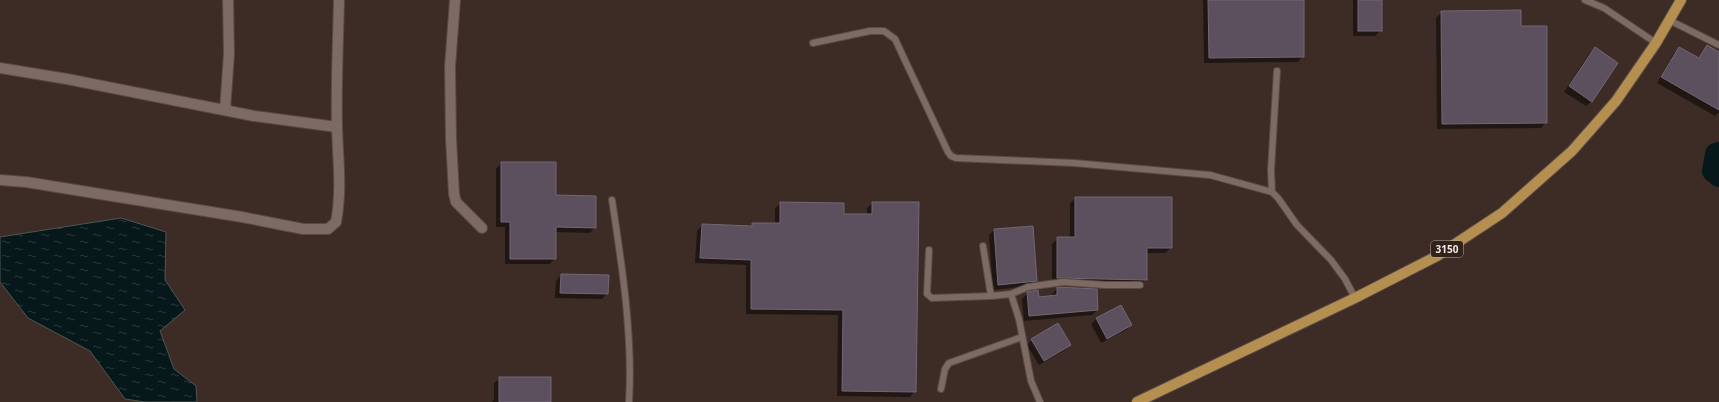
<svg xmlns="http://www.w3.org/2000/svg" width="1719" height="402" viewBox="0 0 1719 402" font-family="'Noto Sans',sans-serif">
<defs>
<pattern id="water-ripples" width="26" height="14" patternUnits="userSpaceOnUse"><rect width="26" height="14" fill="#06181a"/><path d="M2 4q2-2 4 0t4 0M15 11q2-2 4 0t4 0" fill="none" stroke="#2b393b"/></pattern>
</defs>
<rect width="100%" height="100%" fill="#3d2c25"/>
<path fill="url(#water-ripples)" stroke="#4c5655" d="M121,218L166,232L165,280L185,310L160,331L174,369L196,386L197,402H145L125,399L90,351L28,318L0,282V237Z"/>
<g fill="#0007">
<path d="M1203,0H1303V56L1298,62L1204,63Z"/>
<path d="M1353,0H1381V30L1375,36H1353Z"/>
<path d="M1442,12L1520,27L1546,122L1541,128L1437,129L1436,18Z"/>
<path d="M1707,46L1719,53V112L1715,116L1657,83L1674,53L1679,48L1697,59Z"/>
<path d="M1595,48L1592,101L1586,106L1564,92L1589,54Z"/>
<path d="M501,163L555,196L595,227L590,233L555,232V258L550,264H505V227H496V169Z"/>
<path d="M1076,198L1171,248L1165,253H1146V279L1141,285L1052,283V244L1058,238H1070V203Z"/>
<path d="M781,203L843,215H867V208L873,203L915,391L910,397L837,396L838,315L746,314V265L695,263L697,231L702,225L749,227L752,224H775V208Z"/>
<path d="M994,230L1036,281L1031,286L993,290L989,235Z"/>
<path d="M561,275L607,293L602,299L555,298L556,281Z"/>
<path d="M1058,288L1097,310L1092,315L1024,321L1022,299L1028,293L1038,298L1052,297V294Z"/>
<path d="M1121,306L1131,325L1126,330L1101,343L1091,324L1096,319Z"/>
<path d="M1032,340L1070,345L1065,350L1039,365L1027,345Z"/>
<path d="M500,378L550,402H492L494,399V383Z"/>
</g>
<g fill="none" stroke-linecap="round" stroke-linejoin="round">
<path stroke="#06181a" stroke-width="22" d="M1719,153L1716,154L1713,171L1719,176"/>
</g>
<g fill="#5c505f" stroke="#736776">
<path d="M1208,0H1304V57L1209,58Z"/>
<rect x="1358" y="0" width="24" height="31"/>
<path d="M1521,10V26H1547V123L1442,124L1441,11Z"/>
<path d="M1707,45L1719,52V110L1661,77L1679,47L1699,58Z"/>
<path d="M1595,47L1618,63L1592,102L1569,86Z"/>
<path d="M501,162H556V195L596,196V228L556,227V259H510V222H501Z"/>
<path d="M1075,197H1172V248H1147V280L1057,278V237H1075Z"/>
<path d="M780,202L844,203V214H872V202H919L916,392L842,391L843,310L751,309V260L700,258L702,224L752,226V223H780Z"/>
<path d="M1033,226L1037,281L998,285L994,229Z"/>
<path d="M561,274L609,275L608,294L560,293Z"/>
<path d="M1057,287L1097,289L1098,310L1029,316L1027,292L1038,290L1039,297L1057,295Z"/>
<path d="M1121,305L1132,325L1107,339L1096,318Z"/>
<path d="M1058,323L1071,345L1044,361L1031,339Z"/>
<rect x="499" y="377" width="52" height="25"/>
</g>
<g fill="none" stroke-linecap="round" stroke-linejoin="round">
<g stroke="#584a45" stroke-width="8">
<g id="service">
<path d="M1585,0L1604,8L1656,43"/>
<path d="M1669,20L1719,45"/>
<path d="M813,43L870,31H884L895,39L948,152L951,156L956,158L1074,163L1210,175L1272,192"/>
<path d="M1277,71L1271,170L1272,192L1278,198L1297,225L1331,260L1345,279L1355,298"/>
<path d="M612,200C622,265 633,337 629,402"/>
<path d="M983,246L991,296L1011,294L1019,319L1031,381L1040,402"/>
<path d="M929,250L927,294L932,298L991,296"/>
<path d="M1011,294L1028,287L1063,282L1105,285H1140"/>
<path d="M941,389L945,369L949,363L1022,337"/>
</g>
</g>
<g stroke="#584a45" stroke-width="12">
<g id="minor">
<path d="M455,0L450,67L451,139L454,194L456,202L482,228"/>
<path d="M0,68L67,79L254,116L337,127"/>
<path d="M225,110L229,54L228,0"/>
<path d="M0,180L26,182L242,217L303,229H328L336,222C342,191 338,159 337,128C336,85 338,43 339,0"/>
</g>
</g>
<g stroke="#584a45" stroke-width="12">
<path id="primary" d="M1137,402L1355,298L1437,256L1502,213L1572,151L1616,101L1656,43L1681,0"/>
</g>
<use href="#service" stroke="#7d6a62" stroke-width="6"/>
<use href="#minor" stroke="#7d6a62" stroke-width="10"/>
<use href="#primary" stroke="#b58f4f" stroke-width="10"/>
</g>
<g text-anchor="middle" stroke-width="3.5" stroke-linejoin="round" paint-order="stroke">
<rect fill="#32221c" stroke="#b7aaa5" stroke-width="1" x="1431" y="241" width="32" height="16" rx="3"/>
<g font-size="10" font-weight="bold" fill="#f0e5e0">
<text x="1447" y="253">3150</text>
</g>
</g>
</svg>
